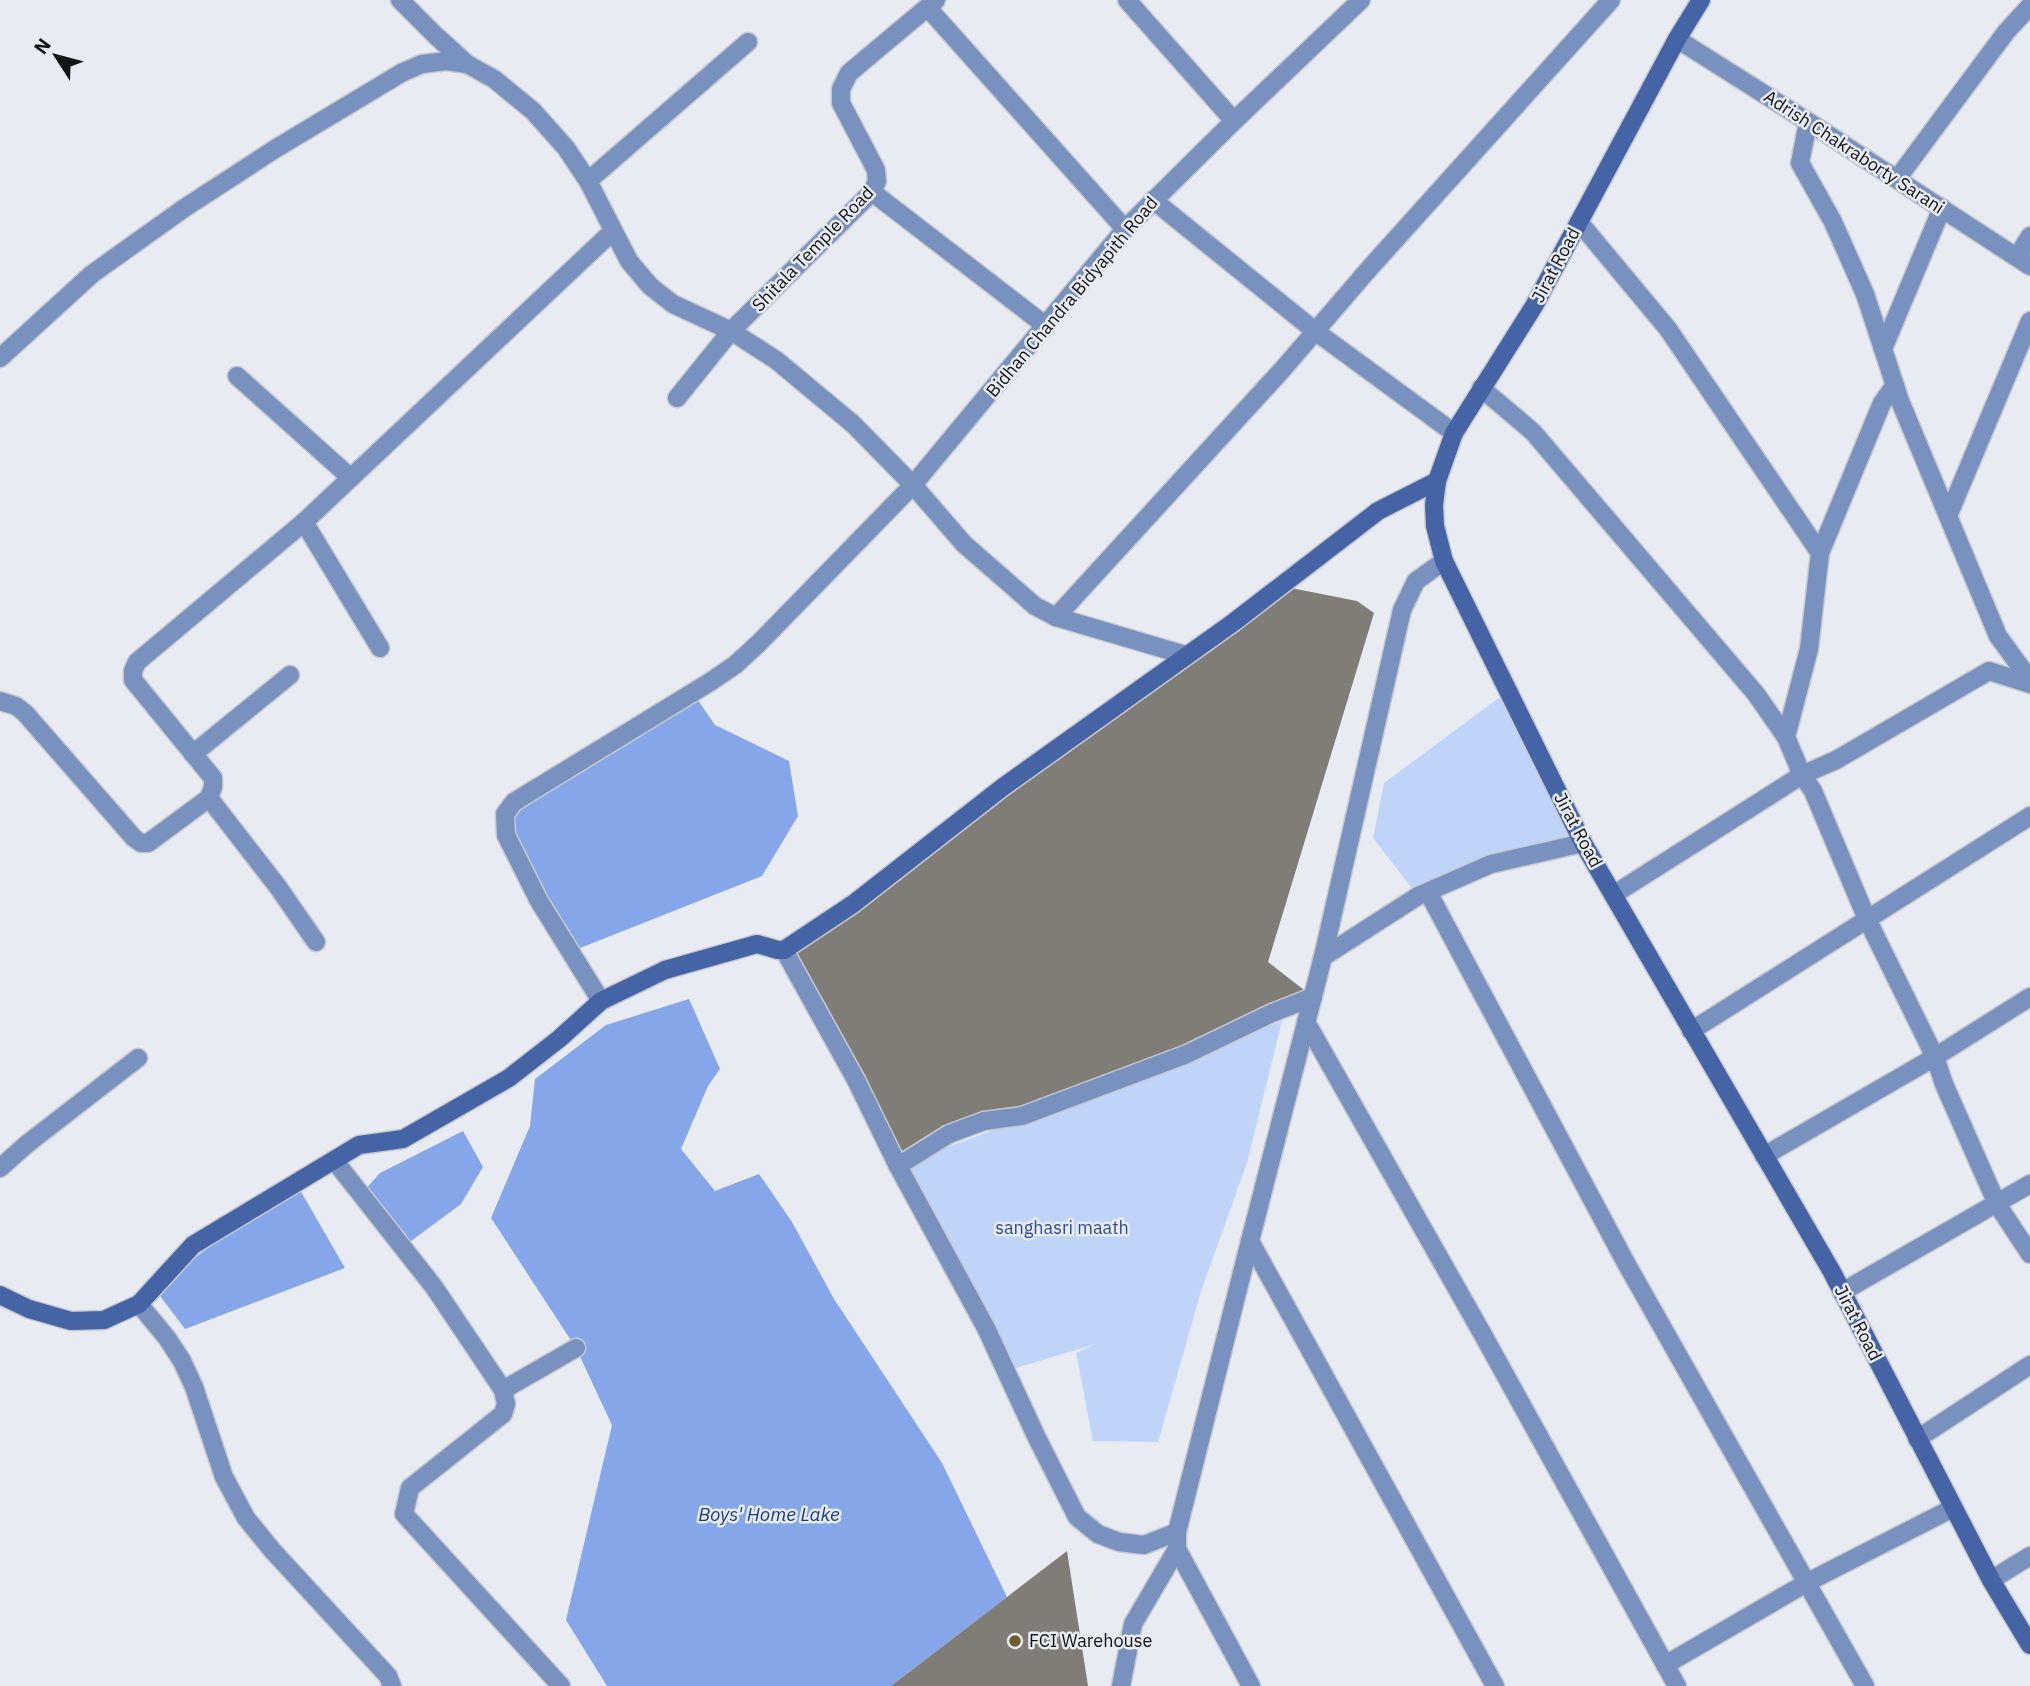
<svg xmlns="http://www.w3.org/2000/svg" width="2030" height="1686" viewBox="0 0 2030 1686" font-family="'IBM Plex Sans',sans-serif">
<rect width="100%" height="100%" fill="#e8ecf2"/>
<g fill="#c0d4f9">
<path d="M1508,691L1583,843L1418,896L1373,838L1384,783Z"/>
<path d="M1282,1021L1247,1163L1201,1291L1158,1442L1093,1441L1076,1353L1096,1344L1006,1371L898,1166Z"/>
</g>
<g fill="#85a7ea">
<path d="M693,693L715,725L789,761L798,816L762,876L570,952L505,814Z"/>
<path d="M689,999L720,1069L708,1086L681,1149L715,1191L759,1174L792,1222L834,1299L942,1463L1007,1597L891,1686H607L566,1620L612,1425L576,1348L491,1218L530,1126L535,1079L606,1025Z"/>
<path d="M463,1131L483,1167L461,1204L403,1247L361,1194L380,1173Z"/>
<path d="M296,1183L345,1268L185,1329L154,1288Z"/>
</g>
<g fill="#807d77">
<path d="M1281,586L1357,601L1374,613L1268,962L1313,997L1022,1116L984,1121L898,1166L784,950Z"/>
<path d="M1067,1551L1088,1686H891L1007,1597Z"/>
</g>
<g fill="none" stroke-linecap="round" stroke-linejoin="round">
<g stroke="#c6c9cf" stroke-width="21">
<g id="street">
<path d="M400,0L435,35L467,64"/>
<path d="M1127,0L1234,121"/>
<path d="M928,8L1125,229"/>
<path d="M1677,39L1821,130L2030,266"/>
<path d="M1808,122L1800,163L1833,222L1865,294L1900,401L1998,636L2030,680"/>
<path d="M1897,179L2006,32L2030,6"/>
<path d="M588,181L748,42"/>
<path d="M872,192L1046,326"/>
<path d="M1153,200L1315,331L1454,433"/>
<path d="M1579,222L1668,329L1820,553L1809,649L1786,737"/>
<path d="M2017,257L2030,236"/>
<path d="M1883,349L1942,208"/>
<path d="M0,358L92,274L183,209L275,149L403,72L422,64L446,61L467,64L494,79L533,111L566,148L588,181L629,261L650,286L673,304L731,331L776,360L853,424L913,485L964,544L1035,606L1056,617L1185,655"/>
<path d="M237,376L351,478"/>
<path d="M1481,388L1533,432L1756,694L1786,737L1802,775L1813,791L1867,919L1935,1057L1944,1084L1997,1204L2030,1254"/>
<path d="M677,398L731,331L872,192L877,181L876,170L841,103V89L849,73L936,0"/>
<path d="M1948,516L2030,321"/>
<path d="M304,522L380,648"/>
<path d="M1820,553L1882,403L1895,385"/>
<path d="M1056,617L1282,370L1368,270L1611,0"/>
<path d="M0,701L16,706L25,713L134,838L141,843H148L209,798L213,787V778L133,680V671L137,662L304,522L613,231"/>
<path d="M193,754L290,675"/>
<path d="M209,798L278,887L316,942"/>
<path d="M1428,892L1626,1263L1865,1686"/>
<path d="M1613,895L1802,775L1836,760L1989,671L2030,684"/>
<path d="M784,950L856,1080L898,1166L949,1134L984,1121L1022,1116L1187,1054L1272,1013L1313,997"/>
<path d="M1323,957L1418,896L1491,864L1583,843"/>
<path d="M601,1001L539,901L506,835L505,814L514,802L710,682L735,665L759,643L913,485L1125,229L1234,121L1361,0"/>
<path d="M1306,1022L1482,1333L1677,1686"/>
<path d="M1691,1031L2030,816"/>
<path d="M1764,1156L1935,1057L2030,997"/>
<path d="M334,1160L434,1287L503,1390L506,1404L503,1414L410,1488L404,1514L561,1686"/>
<path d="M898,1166L986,1328L1037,1438L1077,1517L1098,1534L1119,1542L1144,1545L1177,1532"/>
<path d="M0,1168L27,1144L138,1058"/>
<path d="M1250,1241L1495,1686"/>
<path d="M1842,1292L2030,1184"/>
<path d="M139,1304L167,1338L182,1361L194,1387L224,1477L246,1518L272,1550L388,1676L392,1686"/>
<path d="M503,1390L576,1348"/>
<path d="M1917,1439L2030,1365"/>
<path d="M1991,1580L2030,1556"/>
<path d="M1665,1665L1808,1582L1953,1508"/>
<path d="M1121,1686L1133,1624L1177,1549"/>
<path d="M1251,1686L1177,1549V1532L1250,1241L1323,957L1402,610L1416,581L1444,561"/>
</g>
</g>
<g stroke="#c6c9cf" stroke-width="21">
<g id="secondary">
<path d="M1701,0L1677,39L1534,306L1454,433L1437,481L1434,505L1435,526L1444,561L1583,843L1832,1272L1991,1580L2030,1645"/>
<path d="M0,1295L29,1309L71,1321L104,1320L139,1304L193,1245L359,1145L403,1139L509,1078L559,1039L601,1001L665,970L757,944L778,950H784L853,904L1003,787L1234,622L1378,511L1437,481"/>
</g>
</g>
<use href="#street" stroke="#7991bf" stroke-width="18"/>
<use href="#secondary" stroke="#4464a6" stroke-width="18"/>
</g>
<circle fill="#735e2d" stroke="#e8ecf2" stroke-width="2.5" cx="1015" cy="1641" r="7"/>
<g text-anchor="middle" stroke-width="5" stroke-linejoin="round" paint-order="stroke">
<g font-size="18" fill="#131416" stroke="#e8ecf2">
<text transform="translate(1854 152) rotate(33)" y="6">Adrish Chakraborty Sarani</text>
<text transform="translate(813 249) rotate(-46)" y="6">Shitala Temple Road</text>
<text transform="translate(1556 265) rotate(-62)" y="6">Jirat Road</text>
<text transform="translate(1072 297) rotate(-50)" y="6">Bidhan Chandra Bidyapith Road</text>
<text transform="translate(1578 830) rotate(62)" y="6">Jirat Road</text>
<text transform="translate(1858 1323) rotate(63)" y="6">Jirat Road</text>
</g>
<g font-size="18" fill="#294c9b" stroke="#e8ecf2">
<text x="1062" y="1234">sanghasri maath</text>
</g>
<g font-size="18" fill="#131416" stroke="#e8ecf2" text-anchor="start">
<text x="1029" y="1647">FCI Warehouse</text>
</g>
<g font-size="19" font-style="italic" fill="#183a87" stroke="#e8ecf2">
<text x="769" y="1521">Boys' Home Lake</text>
</g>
</g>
<g transform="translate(56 56) rotate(306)" stroke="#e8ecf2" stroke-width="5" paint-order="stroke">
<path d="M0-5L12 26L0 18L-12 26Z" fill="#131416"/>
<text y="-10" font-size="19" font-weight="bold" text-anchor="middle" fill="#131416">N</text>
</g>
</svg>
